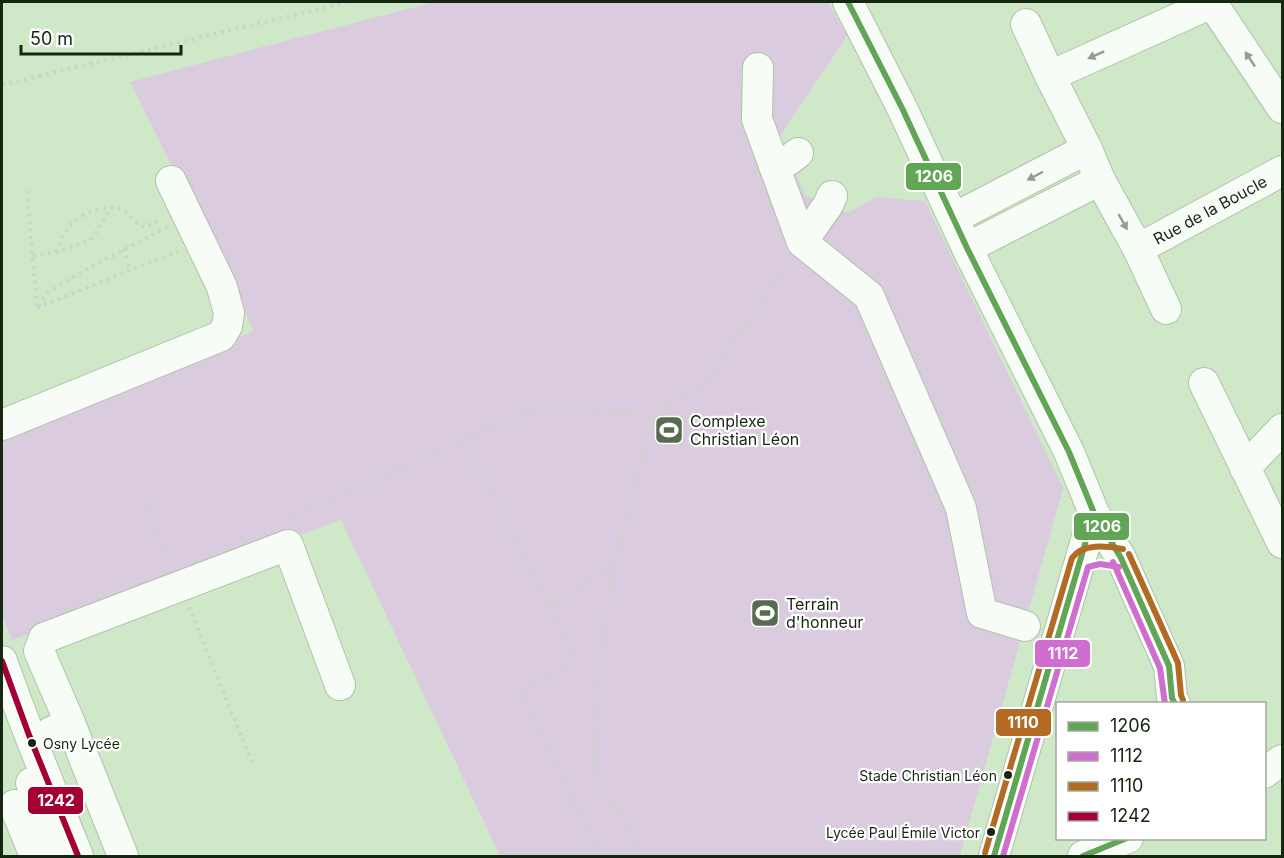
<svg xmlns="http://www.w3.org/2000/svg" width="1284" height="858" viewBox="0 0 1284 858" font-family="Inter,sans-serif">
<rect width="100%" height="100%" fill="#cfe9c8"/>
<path fill="#dacbdf" d="M434,2H828L847,36L779,137L805,195L848,213L876,197L925,201L1063,488L960,856H500L341,520L12,640L2,615V436L254,331L130,82Z"/>
<g fill="none" stroke-linecap="round" stroke-linejoin="round">
<g stroke="#afc3a9" stroke-width="32">
<g id="minor">
<path d="M848,2L902,108L967,248L1069,452L1094,513L1121,558L1169,666L1172,698L1175,704"/>
<path d="M1026,24L1050,76L1087,149L1100,180L1138,249L1166,309"/>
<path d="M758,68L757,119L802,242L869,296L961,508L982,613L1025,626"/>
<path d="M1050,76L1212,3L1282,108"/>
<path d="M774,166L789,160L798,153"/>
<path d="M954,218L1087,149"/>
<path d="M802,242L828,205L832,196"/>
<path d="M967,248L1100,180"/>
<path id="s1" d="M1138,249L1282,171"/>
<path d="M1204,383L1282,543"/>
<path d="M2,425L221,336L227,326L229,313L222,287L171,181"/>
<path d="M1245,468L1282,429"/>
<path d="M2,661C25,727 52,791 78,856"/>
<path d="M70,723L39,651L44,638L288,545L340,685"/>
<path d="M51,732L70,723L123,856"/>
<path d="M1264,773L1282,760"/>
<path d="M31,783L43,825L56,856"/>
<path d="M14,805L33,851"/>
<path d="M994,856L1094,513"/>
<path d="M1083,856L1128,838"/>
</g>
</g>
<g stroke="#cdd5cb" stroke-width="4" stroke-dasharray="3 4.5" stroke-linecap="butt">
<path d="M2,85L348,2"/>
<path d="M27,191L37,308L46,294L79,273L168,227"/>
<path d="M123,249L131,271"/>
<path d="M56,252C65,228 76,213 102,209C109,208 115,206 121,209C130,213 132,222 144,227L162,219"/>
<path d="M33,256L56,252L90,241L111,208"/>
<path d="M37,308L178,251"/>
<path d="M471,454L549,607L614,565L654,417"/>
<path d="M145,503L171,564"/>
<path d="M286,518L336,498L527,412L562,406L654,417L671,403L706,382L789,261"/>
<path d="M614,565L600,654L595,724L594,765L604,790L624,820L642,856"/>
<path d="M189,607L253,765"/>
<path d="M549,607L577,662L520,690L600,856"/>
</g>
<use href="#minor" stroke="#f8fcf7" stroke-width="30"/>
<g stroke="#fff" stroke-width="10">
<g id="bus-1">
<path d="M848,2L902,108L967,248L1069,452L1094,513L1121,558L1169,666L1172,698L1175,704"/>
<path d="M994,856L1094,513"/>
<path d="M1083,856L1127,838"/>
</g>
</g>
<g stroke="#fff" stroke-width="10">
<g id="bus-2">
<path d="M1113,562L1160,668L1165,704"/>
<path d="M1003,856L1088,567L1100,564L1119,567"/>
</g>
</g>
<g stroke="#fff" stroke-width="10">
<g id="bus-3">
<path d="M1129,554L1178,663L1181,695L1183,700"/>
<path d="M985,853L1072,558C1083,543 1106,546 1123,549"/>
</g>
</g>
<g stroke="#fff" stroke-width="10">
<path id="bus-4" d="M2,661L29,735L78,856"/>
</g>
<use href="#bus-1" stroke="#61a655" stroke-width="6"/>
<use href="#bus-2" stroke="#d06ecf" stroke-width="6"/>
<use href="#bus-3" stroke="#b36b24" stroke-width="6"/>
<use href="#bus-4" stroke="#a50034" stroke-width="6"/>
</g>
<defs><path id="oneway-solid" d="M-6-.8H1V-3.2L6.5 0L1 3.2V.8H-6Z" transform="scale(1.5)"/></defs>
<g fill="#929c8f">
<use href="#oneway-solid" transform="translate(1096 55) rotate(156)"/>
<use href="#oneway-solid" transform="translate(1250 59) rotate(-124)"/>
<use href="#oneway-solid" transform="translate(1035 176) rotate(152)"/>
<use href="#oneway-solid" transform="translate(1123 222) rotate(61)"/>
</g>
<defs>
<g id="stadium-square" transform="scale(1.5)"><rect x="-9" y="-9" width="18" height="18" rx="4" fill="#566b50" stroke="#fff"/><path d="M0-5a6.5 5 0 1 0 0 10a6.5 5 0 1 0 0-10ZM-3.5-1.8h7v3.6h-7Z" fill="#fff"/></g>
</defs>
<g fill-rule="evenodd">
<use href="#stadium-square" x="669" y="430"/>
<use href="#stadium-square" x="765" y="613"/>
</g>
<g fill="#152710" stroke="#fff" stroke-width="2">
<circle cx="32" cy="743" r="5"/>
<circle cx="1008" cy="775" r="5"/>
<circle cx="991" cy="832" r="5"/>
</g>
<g text-anchor="middle" stroke-width="4.5" stroke-linejoin="round" paint-order="stroke">
<g font-size="14" fill="#152710" stroke="#fff" text-anchor="end">
<text x="43" y="749" text-anchor="start">Osny Lycée</text>
<text x="997" y="781">Stade Christian Léon</text>
<text x="980" y="838">Lycée Paul Émile Victor</text>
</g>
<g font-size="16" fill="#152710" stroke="#fff">
<text dy="6" stroke="none"><textPath href="#s1" startOffset="82">Rue de la Boucle</textPath></text>
</g>
<g font-size="16" fill="#152710" stroke="#fff" text-anchor="start">
<text x="690" y="427">Complexe<tspan x="690" dy="18">Christian Léon</tspan></text>
<text x="786" y="610">Terrain<tspan x="786" dy="18">d'honneur</tspan></text>
</g>
</g>
<g stroke="#fff" stroke-width="2">
<rect x="905" y="162" width="57" height="29" rx="6" fill="#61a655"/>
<rect x="1073" y="512" width="57" height="29" rx="6" fill="#61a655"/>
<rect x="1034" y="639" width="57" height="29" rx="6" fill="#d06ecf"/>
<rect x="995" y="708" width="57" height="29" rx="6" fill="#b36b24"/>
<rect x="27" y="786" width="57" height="29" rx="6" fill="#a50034"/>
</g>
<g font-size="16" text-anchor="middle" font-weight="bold" fill="#fff">
<text x="934" y="182">1206</text>
<text x="1102" y="532">1206</text>
<text x="1063" y="659">1112</text>
<text x="1023" y="728">1110</text>
<text x="56" y="806">1242</text>
</g>
<rect width="1284" height="858" fill="none" stroke="#152710" stroke-width="6"/>
<rect x="1056" y="702" width="210" height="138" fill="#ffffff" stroke="#a1a99f" stroke-width="1.5"/>
<rect x="1068" y="722" width="30" height="9" fill="#61a655" stroke="#a1a99f" stroke-width="1.5"/>
<text x="1110" y="732" font-size="18" fill="#152710">1206</text>
<rect x="1068" y="752" width="30" height="9" fill="#d06ecf" stroke="#a1a99f" stroke-width="1.5"/>
<text x="1110" y="762" font-size="18" fill="#152710">1112</text>
<rect x="1068" y="782" width="30" height="9" fill="#b36b24" stroke="#a1a99f" stroke-width="1.5"/>
<text x="1110" y="792" font-size="18" fill="#152710">1110</text>
<rect x="1068" y="812" width="30" height="9" fill="#a50034" stroke="#a1a99f" stroke-width="1.5"/>
<text x="1110" y="822" font-size="18" fill="#152710">1242</text>
<path d="M21 45v9h160v-9" fill="none" stroke="#152710" stroke-width="3"/>
<text x="30" y="45" font-size="18" fill="#152710" stroke="#ffffff" stroke-width="4.5" paint-order="stroke">50 m</text>
</svg>
